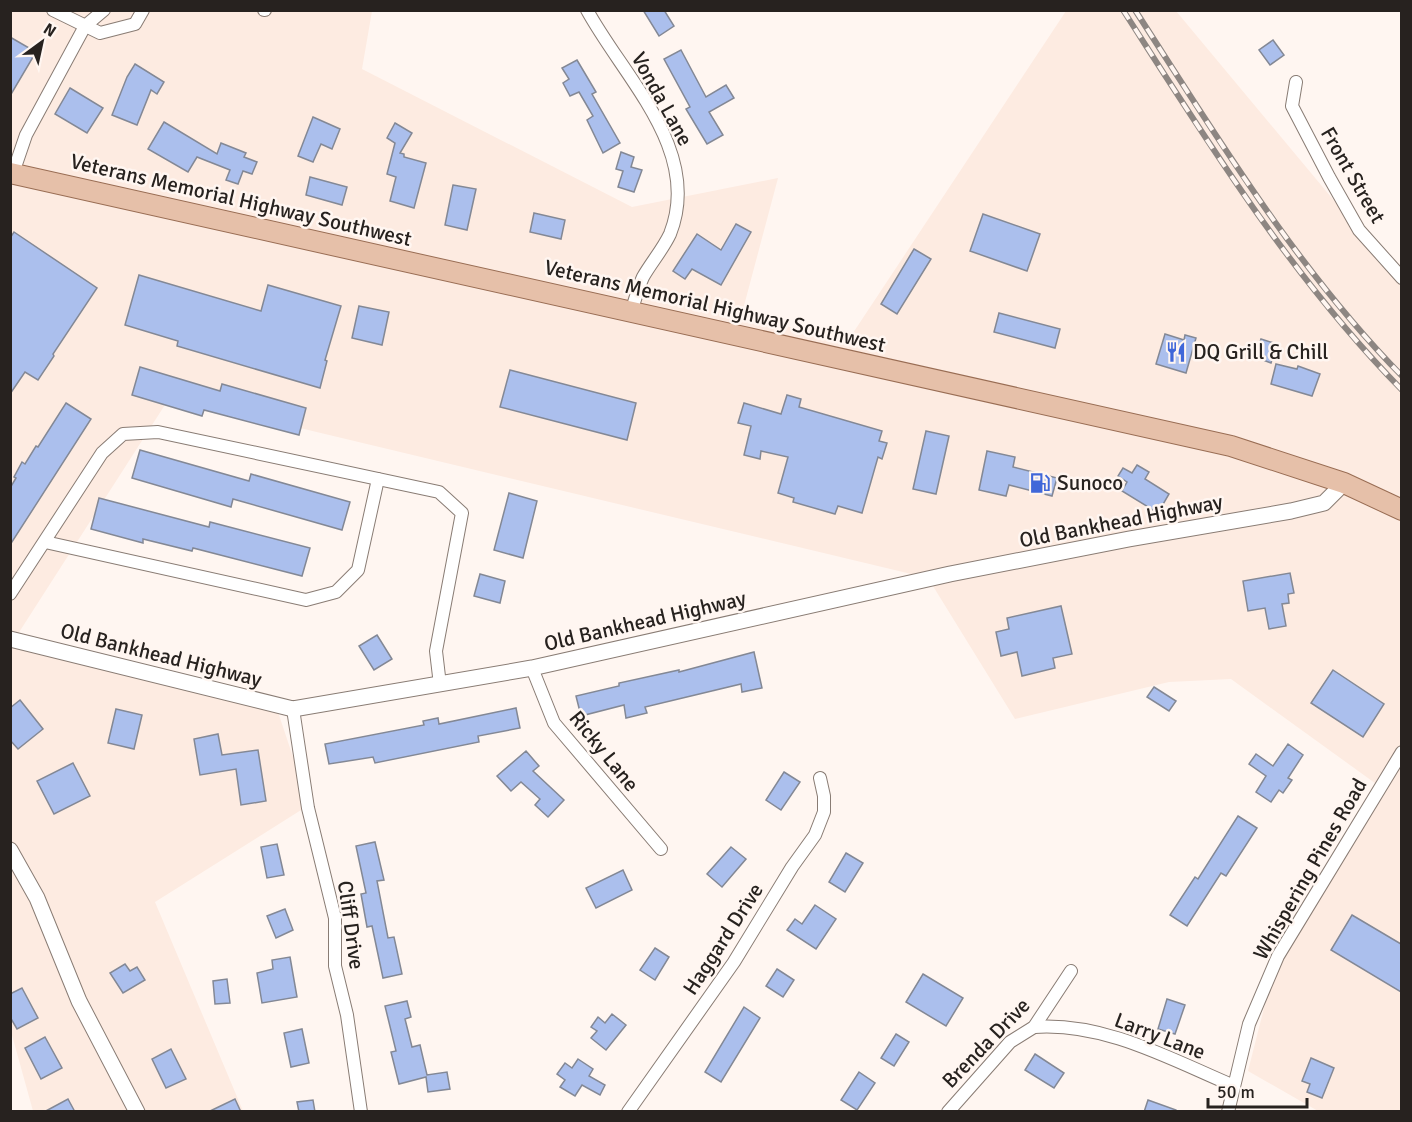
<svg xmlns="http://www.w3.org/2000/svg" width="1412" height="1122" viewBox="0 0 1412 1122" font-family="Signika,sans-serif">
<rect width="100%" height="100%" fill="#fff6f1"/>
<path fill="#fdebe1" d="M10,11H372L362,69L632,207L778,178L741,317L849,339L1066,11H1176L1401,281V1111H1318L1248,1071L1275,965L1379,786L1231,679L1169,682L1015,719L928,578L170,397L16,637L274,700L309,805L155,902L243,1111H33L10,1028Z"/>
<g fill="#abbfed" stroke="#838895" stroke-width="1.5">
<path d="M643,10H664L674,26L659,36Z"/>
<path d="M10,37L36,52L10,96Z"/>
<path d="M1273,40L1284,55L1270,65L1259,50Z"/>
<path d="M681,50L706,97L726,85L734,98L709,112L723,135L707,144L686,109L690,107L664,59Z"/>
<path d="M577,60L596,92L592,94L620,143L603,153L587,120L593,116L579,92L570,96L563,83L569,79L562,68Z"/>
<path d="M135,64L164,82L157,94L151,90L137,125L112,115L127,77Z"/>
<path d="M70,88L103,108L87,133L55,114Z"/>
<path d="M313,117L340,129L332,149L321,144L313,162L298,156Z"/>
<path d="M164,122L217,154L221,143L246,153L244,157L257,162L252,174L243,171L238,184L226,180L230,170L197,157L188,172L148,149Z"/>
<path d="M395,123L412,133L400,153L404,154V157L426,163L414,208L390,201L396,177L387,174L395,143L387,138Z"/>
<path d="M621,152L634,157L631,167L642,170L634,192L618,187L623,171L616,169Z"/>
<path d="M310,177L347,187L342,205L306,195Z"/>
<path d="M453,185L476,189L467,230L445,225Z"/>
<path d="M534,213L565,220L561,239L530,232Z"/>
<path d="M983,214L1040,234L1027,271L970,251Z"/>
<path d="M736,224L751,232L721,285L692,269L685,279L673,271L697,234L721,250Z"/>
<path d="M14,232L97,288L53,354L54,356L38,380L25,372L10,394V238Z"/>
<path d="M914,249L931,259L897,314L881,304Z"/>
<path d="M139,275L261,311L268,285L341,306L325,360L327,361L320,388L177,346L178,341L125,325Z"/>
<path d="M359,306L389,312L382,345L352,338Z"/>
<path d="M999,313L1060,329L1055,348L994,332Z"/>
<path d="M1165,334L1184,340L1185,335L1196,338L1186,373L1156,364Z"/>
<path d="M1261,339L1277,344L1271,363L1255,357Z"/>
<path d="M1276,364L1297,369L1298,366L1320,374L1312,396L1271,384Z"/>
<path d="M140,367L220,391L222,384L306,408L299,435L204,410L202,416L132,395Z"/>
<path d="M510,370L636,403L627,440L500,407Z"/>
<path d="M787,395L801,399L799,407L882,431L879,441L887,443L882,459L878,457L862,513L838,506L835,514L793,502L794,498L778,493L788,457L761,451L760,459L744,455L751,426L738,423L744,403L781,414Z"/>
<path d="M66,403L91,419L10,545V488L16,478L14,477L22,462L25,464L36,446L38,447Z"/>
<path d="M926,431L949,436L936,494L913,489Z"/>
<path d="M140,450L249,481L251,474L350,502L342,530L233,499L231,507L132,478Z"/>
<path d="M987,451L1015,457L1013,467L1057,478L1052,496L1009,485L1006,496L979,490Z"/>
<path d="M1137,465L1149,472L1145,479L1169,494L1158,513L1122,491L1127,482L1118,476L1123,468L1132,473Z"/>
<path d="M509,493L537,501L523,558L494,550Z"/>
<path d="M99,498L209,527L210,522L310,548L302,576L193,548L192,551L143,539V543L91,529Z"/>
<path d="M1290,573L1294,593L1288,594L1289,603L1282,604L1286,626L1269,629L1265,608L1248,611L1243,581Z"/>
<path d="M480,574L505,581L500,603L474,596Z"/>
<path d="M1061,606L1072,654L1053,658L1055,668L1022,676L1017,652L1001,656L996,632L1009,629L1007,618Z"/>
<path d="M377,635L392,659L374,670L359,646Z"/>
<path d="M754,652L762,688L742,692L741,684L645,707L647,713L626,718L624,705L581,716L576,696L619,686V683L679,670V672Z"/>
<path d="M1333,670L1384,704L1363,737L1311,703Z"/>
<path d="M1154,687L1176,701L1169,711L1147,697Z"/>
<path d="M20,700L43,729L18,749L10,740V708Z"/>
<path d="M516,708L520,728L478,736L479,742L375,763L373,757L329,764L325,744L424,725L423,721L438,718L439,724Z"/>
<path d="M116,709L142,715L134,749L108,743Z"/>
<path d="M218,734L222,755L258,750L266,801L241,805L236,769L200,775L194,739Z"/>
<path d="M1288,744L1303,755L1288,778L1292,780L1283,793L1279,790L1271,802L1256,792L1266,776L1249,764L1256,754L1273,766Z"/>
<path d="M526,751L539,766L533,771L564,800L548,817L535,805L540,799L521,782L511,791L497,776Z"/>
<path d="M73,763L90,796L54,814L37,781Z"/>
<path d="M784,772L800,782L781,810L766,800Z"/>
<path d="M1238,816L1257,828L1226,876L1221,873L1187,926L1170,915L1195,877L1198,879Z"/>
<path d="M375,842L384,880L377,881L388,938L394,937L402,974L383,978L372,926L367,927L361,894L366,893L356,846Z"/>
<path d="M277,844L284,875L267,878L261,847Z"/>
<path d="M731,847L746,859L722,887L707,874Z"/>
<path d="M846,853L863,863L845,892L829,882Z"/>
<path d="M623,870L632,890L596,908L586,888Z"/>
<path d="M815,905L836,919L816,949L787,930L795,919L802,924Z"/>
<path d="M285,909L293,930L276,938L267,916Z"/>
<path d="M1352,915L1401,944V992L1331,950Z"/>
<path d="M655,948L669,957L655,980L640,970Z"/>
<path d="M290,957L297,997L262,1003L257,973L273,969L272,960Z"/>
<path d="M125,964L130,971L137,967L145,980L123,993L110,973Z"/>
<path d="M777,969L794,980L783,997L766,986Z"/>
<path d="M923,974L963,998L946,1026L906,1002Z"/>
<path d="M227,979L230,1003L215,1004L213,981Z"/>
<path d="M22,988L38,1018L17,1029L10,1017V994Z"/>
<path d="M1167,999L1185,1005L1175,1034L1158,1029Z"/>
<path d="M407,1001L411,1017L405,1019L412,1047L420,1045L427,1075L447,1072L450,1089L428,1092L426,1077L399,1084L391,1052L396,1051L385,1006Z"/>
<path d="M744,1007L760,1018L721,1082L705,1072Z"/>
<path d="M612,1014L626,1025L606,1050L591,1038L597,1031L591,1027L598,1017L605,1023Z"/>
<path d="M302,1029L309,1063L291,1067L284,1033Z"/>
<path d="M896,1034L909,1042L894,1066L881,1058Z"/>
<path d="M45,1037L62,1068L41,1079L25,1048Z"/>
<path d="M171,1049L186,1079L166,1088L152,1059Z"/>
<path d="M1035,1054L1064,1073L1054,1088L1025,1070Z"/>
<path d="M1311,1058L1334,1068L1322,1098L1307,1092L1310,1084L1302,1081Z"/>
<path d="M578,1059L593,1069L589,1076L605,1085L600,1095L582,1085L575,1096L560,1087L565,1080L557,1074L565,1063L572,1068Z"/>
<path d="M859,1072L875,1083L857,1110L841,1100Z"/>
<path d="M68,1099L75,1112H44Z"/>
<path d="M235,1099L241,1112H208Z"/>
<path d="M313,1100L315,1112H299L297,1102Z"/>
<path d="M1148,1100L1176,1110V1112H1144Z"/>
</g>
<g fill="none" stroke-linecap="round" stroke-linejoin="round">
<g stroke="#897c74" stroke-width="14">
<g id="minor">
<path d="M53,10L100,33L135,24L143,10"/>
<path d="M264,10H265"/>
<path d="M587,10C624,78 703,151 670,234C663,249 651,263 643,277C638,288 635,300 631,312"/>
<path d="M1296,82L1292,106L1329,177L1359,230L1402,278"/>
<path d="M13,173L26,135L85,26L104,10"/>
<path d="M45,542L306,600L336,592L358,570L378,479"/>
<path d="M10,594L102,453L123,434L158,432L439,492L462,513L436,651L440,685"/>
<path d="M532,668L554,723L661,849"/>
<path d="M293,709L308,808L335,918V966L347,1015L361,1112"/>
<path d="M1034,1027C1105,1022 1170,1059 1234,1086"/>
<path d="M628,1112L734,962L792,867L815,835L824,812V796L820,778"/>
<path d="M948,1112L1010,1042L1034,1027L1071,971"/>
<path d="M1228,1112L1249,1024L1278,956L1402,752"/>
</g>
</g>
<g stroke="#897c74" stroke-width="17">
<g id="tertiary">
<path d="M10,639L293,709L532,668L950,574L1129,539L1291,511L1324,503L1344,483"/>
<path d="M10,850L37,898L79,1001L137,1112"/>
</g>
</g>
<g stroke="#996d54" stroke-width="22">
<path id="primary" d="M10,173L1231,446L1344,483L1402,510"/>
</g>
<use href="#minor" stroke="#fff" stroke-width="12"/>
<use href="#tertiary" stroke="#fff" stroke-width="15"/>
<use href="#primary" stroke="#e6c0a9" stroke-width="20"/>
<g stroke="#8d8682" stroke-width="6">
<g id="rail">
<path d="M1123,10C1208,142 1291,277 1402,390"/>
<path d="M1135,10C1217,137 1296,268 1402,376"/>
</g>
</g>
<use href="#rail" stroke="#fff6f1" stroke-width="4" stroke-dasharray="11" stroke-linecap="butt"/>
</g>
<defs>
<g id="restaurant-bare" transform="scale(1.62)"><path d="M-5-6h1v4h1v-4h1v4h1v-4h1v5L-1.5 .5V6h-2V.5L-5-1ZM5-6V6H3V1.5H1.5Q1.5-4 5-6Z" fill="#4067d9" stroke="#fff6f1" stroke-width="2.5" paint-order="stroke"/></g>
<g id="fuel-bare" transform="scale(1.62)"><path d="M-5.5-6h7V0h2V4h1.3V-2.5L3-4.5l.8-.8L6-3V5H2.5V1h-1V6h-7ZM-4.2-4.7v3.2H.2V-4.7Z" fill="#4067d9" stroke="#fff6f1" stroke-width="2.5" paint-order="stroke"/></g>
</defs>
<g fill-rule="evenodd">
<use href="#restaurant-bare" x="1176" y="352"/>
<use href="#fuel-bare" x="1040" y="483"/>
</g>
<g text-anchor="middle" stroke-width="5" stroke-linejoin="round" paint-order="stroke">
<g font-size="21" fill="#27221f" stroke="#fff6f1">
<text transform="translate(662 99) rotate(61)" y="7">Vonda Lane</text>
<text transform="translate(1353 175) rotate(60)" y="7">Front Street</text>
<text transform="translate(241 200) rotate(13)" y="7">Veterans Memorial Highway Southwest</text>
<text transform="translate(715 306) rotate(13)" y="7">Veterans Memorial Highway Southwest</text>
<text transform="translate(1121 521) rotate(-11)" y="7">Old Bankhead Highway</text>
<text transform="translate(645 621) rotate(-13)" y="7">Old Bankhead Highway</text>
<text transform="translate(161 655) rotate(14)" y="7">Old Bankhead Highway</text>
<text transform="translate(604 751) rotate(51)" y="7">Ricky Lane</text>
<text transform="translate(1310 869) rotate(-60)" y="7">Whispering Pines Road</text>
<text transform="translate(351 925) rotate(82)" y="7">Cliff Drive</text>
<text transform="translate(723 939) rotate(-57)" y="7">Haggard Drive</text>
<text transform="translate(1160 1036) rotate(21)" y="7">Larry Lane</text>
<text transform="translate(986 1043) rotate(-46)" y="7">Brenda Drive</text>
</g>
<g font-size="21" fill="#27221f" stroke="#fff6f1" text-anchor="start">
<text x="1193" y="359">DQ Grill &amp; Chill</text>
<text x="1057" y="490">Sunoco</text>
</g>
</g>
<rect width="1412" height="1122" fill="none" stroke="#27221f" stroke-width="24"/>
<g transform="translate(42 42) rotate(33)" stroke="#fff6f1" stroke-width="4.5" paint-order="stroke">
<path d="M0-4.5L10 22L0 15L-10 22Z" fill="#27221f"/>
<text y="-9" font-size="16" font-weight="bold" text-anchor="middle" fill="#27221f">N</text>
</g>
<path d="M1208 1098v9h99v-9" fill="none" stroke="#27221f" stroke-width="3"/>
<text x="1217" y="1098" font-size="18" fill="#27221f" stroke="#fff6f1" stroke-width="4.5" paint-order="stroke">50 m</text>
</svg>
